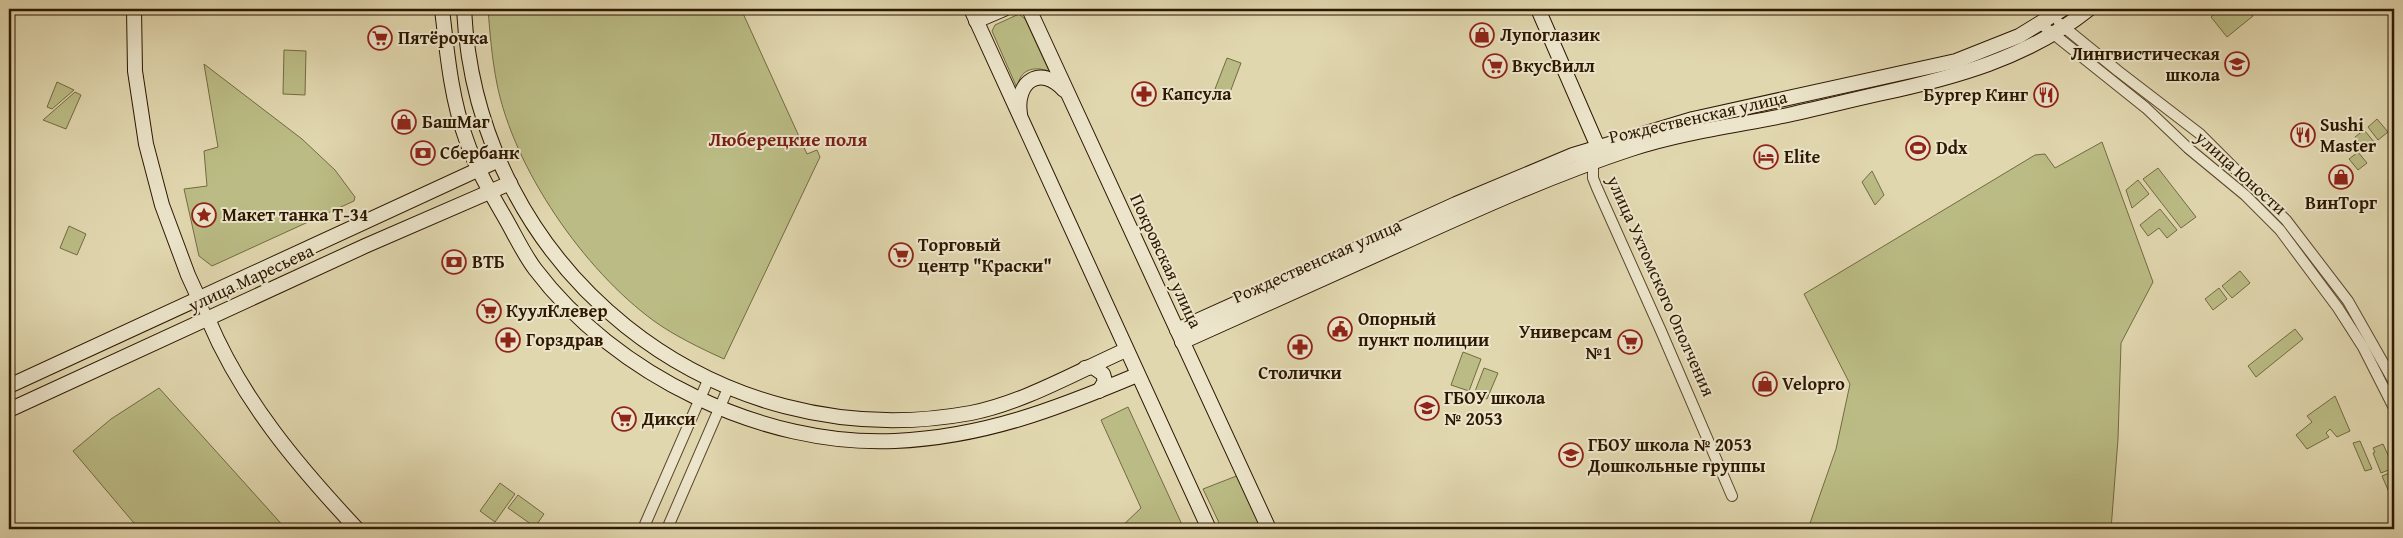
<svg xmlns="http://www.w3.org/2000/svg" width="2403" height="538" viewBox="0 0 2403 538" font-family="'Gentium Book Plus',serif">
<rect width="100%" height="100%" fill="#e1d7af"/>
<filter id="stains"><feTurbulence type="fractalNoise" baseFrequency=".004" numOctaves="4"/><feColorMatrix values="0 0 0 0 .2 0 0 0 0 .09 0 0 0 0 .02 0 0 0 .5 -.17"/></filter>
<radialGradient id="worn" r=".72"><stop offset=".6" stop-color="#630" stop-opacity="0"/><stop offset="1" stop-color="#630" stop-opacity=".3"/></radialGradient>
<g fill="#bbbc85" stroke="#746a42">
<path d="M488,9H741L807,154L817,150L820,157L724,359C700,348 675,336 654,321C584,270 514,169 497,84C492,59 490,34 488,9Z"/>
<path d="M2221,9H2247L2253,16L2227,37L2211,17Z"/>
<path d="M1019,14L1025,19L1049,71C1033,66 1020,69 1017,88L992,31L995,25Z"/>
<path d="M284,50L306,51L305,95L283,94Z"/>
<path d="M1227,58L1241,63L1229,95L1215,89Z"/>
<path d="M204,64L302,139L335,170L355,197L354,201L212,266L199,256L184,189L207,186L204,151L218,147Z"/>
<path d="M57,82L74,90L52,109L47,107Z"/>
<path d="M75,92L81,95L66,129L43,120Z"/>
<path d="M2377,119L2388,132L2378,140L2368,127Z"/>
<path d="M2364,130L2375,143L2366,150L2355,137Z"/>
<path d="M2102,142L2153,282L2121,343L2118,439L2111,529H1808L1836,449L1850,384L1804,294L2035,155L2045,154L2055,168Z"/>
<path d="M2358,152L2367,163L2358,170L2349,159Z"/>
<path d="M2158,168L2196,217L2181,228L2143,179Z"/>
<path d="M1872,171L1884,195L1875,205L1862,182Z"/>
<path d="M2138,180L2149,194L2132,208L2126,190Z"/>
<path d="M2160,209L2177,230L2167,238L2159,228L2148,236L2140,225Z"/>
<path d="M69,226L86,234L77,255L60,248Z"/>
<path d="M2240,271L2250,283L2232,298L2222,286Z"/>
<path d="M2219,288L2227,299L2213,310L2205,299Z"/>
<path d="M2295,329L2303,339L2256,377L2248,366Z"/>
<path d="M1463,352L1481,359L1469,391L1451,385Z"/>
<path d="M1484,368L1498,373L1487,399L1474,394Z"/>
<path d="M159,388L286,529H139L73,451L111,419Z"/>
<path d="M2335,396L2350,431L2337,437L2330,429L2326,433L2329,437L2307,449L2296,435L2312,422L2307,416Z"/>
<path d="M1128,407L1184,529H1119L1141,508L1101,420Z"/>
<path d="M2360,441L2372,469L2365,471L2353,443Z"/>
<path d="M2383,444L2394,468L2381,473L2373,453L2375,452L2373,448Z"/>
<path d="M2392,472L2394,498L2392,499L2382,476Z"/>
<path d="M1239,475L1264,529H1222L1203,489Z"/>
<path d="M500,483L515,494L495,522L480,511Z"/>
<path d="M518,495L544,514L535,527L508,508Z"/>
</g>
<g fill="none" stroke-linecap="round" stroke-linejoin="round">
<g stroke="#5a482c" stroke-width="12">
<g id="street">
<path d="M2059,23L2118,71L2200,134L2286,220L2348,301L2394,382"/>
<path d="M2041,24L2146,108L2188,148L2245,195L2280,230L2338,308L2363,347L2394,408"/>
<path d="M1593,162V178L1597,188L1661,331L1732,496"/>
<path d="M199,299L208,319"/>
<path d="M643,529L709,378"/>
<path d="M667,529L729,386"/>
</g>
</g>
<g stroke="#2d1800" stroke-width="16">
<g id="secondary">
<path d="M134,9L135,71L146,144L162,205L188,275L199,299"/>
<path d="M442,9C447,52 451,98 466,139C475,166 490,192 504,216C514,233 523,253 535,269C615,375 763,447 895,441C984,437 1056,409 1137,375"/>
<path d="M464,9C477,269 713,460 971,413C1023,403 1078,371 1126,350"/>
<path d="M971,9L1209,529"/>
<path d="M1029,9L1269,529"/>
<path d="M1538,9L1598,147V155"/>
<path d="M976,21L1004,9"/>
<path d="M1020,114C1015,82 1040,64 1064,90"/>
<path d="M208,319C242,400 298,466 357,529"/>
<path d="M1177,330L1456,204L1573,155L1693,119L1956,61L2019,36L2063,9"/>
<path d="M1182,342C1258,308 1334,274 1409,240C1482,207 1555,174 1631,149C1680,133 1732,126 1783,116C1815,109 1847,101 1878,94C1953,78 2028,58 2089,9"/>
<path d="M1085,368L1093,367L1103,374L1105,381L1099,391"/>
<path d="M9,386L499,160"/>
<path d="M9,410L365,246L510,183"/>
</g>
</g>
<use href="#street" stroke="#ece5cb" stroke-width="10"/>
<use href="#secondary" stroke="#ece5cb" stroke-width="14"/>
</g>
<defs>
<g id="shop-ring" transform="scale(1.25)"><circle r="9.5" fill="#ece5cb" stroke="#8f2418" stroke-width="1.5"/><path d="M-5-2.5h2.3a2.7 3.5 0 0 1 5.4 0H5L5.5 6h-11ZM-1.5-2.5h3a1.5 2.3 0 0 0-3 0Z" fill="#8f2418"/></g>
<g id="supermarket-ring" transform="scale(1.25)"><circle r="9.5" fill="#ece5cb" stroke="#8f2418" stroke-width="1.5"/><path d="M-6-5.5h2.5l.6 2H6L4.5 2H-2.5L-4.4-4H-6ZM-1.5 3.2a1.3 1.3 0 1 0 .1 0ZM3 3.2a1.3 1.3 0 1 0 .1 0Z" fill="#8f2418"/></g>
<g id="school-ring" transform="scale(1.25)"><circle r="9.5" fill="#ece5cb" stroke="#8f2418" stroke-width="1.5"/><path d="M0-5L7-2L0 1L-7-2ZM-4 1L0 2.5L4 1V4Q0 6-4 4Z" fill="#8f2418"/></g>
<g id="pharmacy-ring" transform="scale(1.25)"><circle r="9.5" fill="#ece5cb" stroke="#8f2418" stroke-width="1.5"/><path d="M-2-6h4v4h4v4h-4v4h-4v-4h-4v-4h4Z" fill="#8f2418"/></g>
<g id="restaurant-ring" transform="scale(1.25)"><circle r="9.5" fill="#ece5cb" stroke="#8f2418" stroke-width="1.5"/><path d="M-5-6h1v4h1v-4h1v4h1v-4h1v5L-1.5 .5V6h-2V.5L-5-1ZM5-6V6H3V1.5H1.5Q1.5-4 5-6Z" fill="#8f2418"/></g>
<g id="stadium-ring" transform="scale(1.25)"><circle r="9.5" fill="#ece5cb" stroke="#8f2418" stroke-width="1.5"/><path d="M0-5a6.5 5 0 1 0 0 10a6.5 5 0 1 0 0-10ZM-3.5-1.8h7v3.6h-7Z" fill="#8f2418"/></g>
<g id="bank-ring" transform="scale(1.25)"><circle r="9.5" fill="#ece5cb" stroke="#8f2418" stroke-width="1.5"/><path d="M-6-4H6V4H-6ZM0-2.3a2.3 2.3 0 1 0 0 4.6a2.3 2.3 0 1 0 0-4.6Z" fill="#8f2418"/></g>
<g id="hotel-ring" transform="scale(1.25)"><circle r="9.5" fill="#ece5cb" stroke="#8f2418" stroke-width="1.5"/><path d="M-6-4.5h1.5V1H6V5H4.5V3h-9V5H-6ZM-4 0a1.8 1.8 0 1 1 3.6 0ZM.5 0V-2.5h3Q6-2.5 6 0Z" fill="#8f2418"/></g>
<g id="sight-ring" transform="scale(1.25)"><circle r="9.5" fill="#ece5cb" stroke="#8f2418" stroke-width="1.5"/><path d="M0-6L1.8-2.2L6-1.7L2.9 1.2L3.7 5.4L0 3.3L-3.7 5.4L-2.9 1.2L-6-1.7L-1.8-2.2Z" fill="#8f2418"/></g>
<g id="civic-ring" transform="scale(1.25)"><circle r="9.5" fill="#ece5cb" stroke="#8f2418" stroke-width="1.5"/><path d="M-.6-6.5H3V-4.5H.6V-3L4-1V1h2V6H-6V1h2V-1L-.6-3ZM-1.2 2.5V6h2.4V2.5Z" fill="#8f2418"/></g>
</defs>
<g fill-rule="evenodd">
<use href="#shop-ring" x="1482" y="35"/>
<use href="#supermarket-ring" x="380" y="38"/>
<use href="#school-ring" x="2237" y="64"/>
<use href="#supermarket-ring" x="1495" y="66"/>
<use href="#pharmacy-ring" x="1144" y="94"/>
<use href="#restaurant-ring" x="2046" y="95"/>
<use href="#shop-ring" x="404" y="122"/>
<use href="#restaurant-ring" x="2303" y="135"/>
<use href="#stadium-ring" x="1918" y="148"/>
<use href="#bank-ring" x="423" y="153"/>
<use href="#hotel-ring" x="1766" y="157"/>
<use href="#shop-ring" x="2341" y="177"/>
<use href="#sight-ring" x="204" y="215"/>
<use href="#supermarket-ring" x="901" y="255"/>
<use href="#bank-ring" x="454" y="262"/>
<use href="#supermarket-ring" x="489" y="311"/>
<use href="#civic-ring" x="1340" y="329"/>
<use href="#pharmacy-ring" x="508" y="340"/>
<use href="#supermarket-ring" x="1630" y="342"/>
<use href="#pharmacy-ring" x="1300" y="347"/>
<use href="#shop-ring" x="1765" y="384"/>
<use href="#school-ring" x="1427" y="408"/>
<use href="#supermarket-ring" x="624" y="419"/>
<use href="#school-ring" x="1571" y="455"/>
</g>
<g text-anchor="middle" stroke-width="4" stroke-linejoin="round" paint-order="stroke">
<g font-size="18" font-weight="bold" fill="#2d1800" stroke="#ece5cb" text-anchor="start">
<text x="1500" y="41">Лупоглазик</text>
<text x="398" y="44">Пятёрочка</text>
<text x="2220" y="60" text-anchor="end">Лингвистическая<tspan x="2220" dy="21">школа</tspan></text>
<text x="1512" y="72">ВкусВилл</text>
<text x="1162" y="100">Капсула</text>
<text x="2028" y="101" text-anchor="end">Бургер Кинг</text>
<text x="422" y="128">БашМаг</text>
<text x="2320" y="131">Sushi<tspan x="2320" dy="21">Master</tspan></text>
<text x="1936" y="154">Ddx</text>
<text x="440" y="159">Сбербанк</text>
<text x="1784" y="163">Elite</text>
<text x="2341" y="209" text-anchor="middle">ВинТорг</text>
<text x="222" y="221">Макет танка Т-34</text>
<text x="918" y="251">Торговый<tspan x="918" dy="21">центр "Краски"</tspan></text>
<text x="472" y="268">ВТБ</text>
<text x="506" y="317">КуулКлевер</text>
<text x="1358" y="325">Опорный<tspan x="1358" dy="21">пункт полиции</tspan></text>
<text x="1612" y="338" text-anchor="end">Универсам<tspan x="1612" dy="21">№1</tspan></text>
<text x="526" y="346">Горздрав</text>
<text x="1300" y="379" text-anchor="middle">Столички</text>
<text x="1782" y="390">Velopro</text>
<text x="1444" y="404">ГБОУ школа<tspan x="1444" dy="21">№ 2053</tspan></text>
<text x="642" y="425">Дикси</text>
<text x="1588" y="451">ГБОУ школа № 2053<tspan x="1588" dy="21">Дошкольные группы</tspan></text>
</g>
<g font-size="18" fill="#2d1800" stroke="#ece5cb">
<text transform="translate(1698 117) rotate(-13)" y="6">Рождественская улица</text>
<text transform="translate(2241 173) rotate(42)" y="6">улица Юности</text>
<text transform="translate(1166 261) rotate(65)" y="6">Покровская улица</text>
<text transform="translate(1317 261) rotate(-24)" y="6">Рождественская улица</text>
<text transform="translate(251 278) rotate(-25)" y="6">улица Маресьева</text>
<text transform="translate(1661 286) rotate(66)" y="6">улица Ухтомского Ополчения</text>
</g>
<g font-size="19" font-weight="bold" fill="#7a1f14" stroke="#ece5cb">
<text x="788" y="146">Люберецкие поля</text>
</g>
</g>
<rect width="2403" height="538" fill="none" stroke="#e1d7af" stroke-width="30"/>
<rect x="10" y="10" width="2383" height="518" fill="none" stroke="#2d1800" stroke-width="2.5"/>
<rect x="15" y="15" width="2373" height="508" fill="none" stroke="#2d1800"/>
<rect width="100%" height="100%" filter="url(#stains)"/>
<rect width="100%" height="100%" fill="url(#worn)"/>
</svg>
